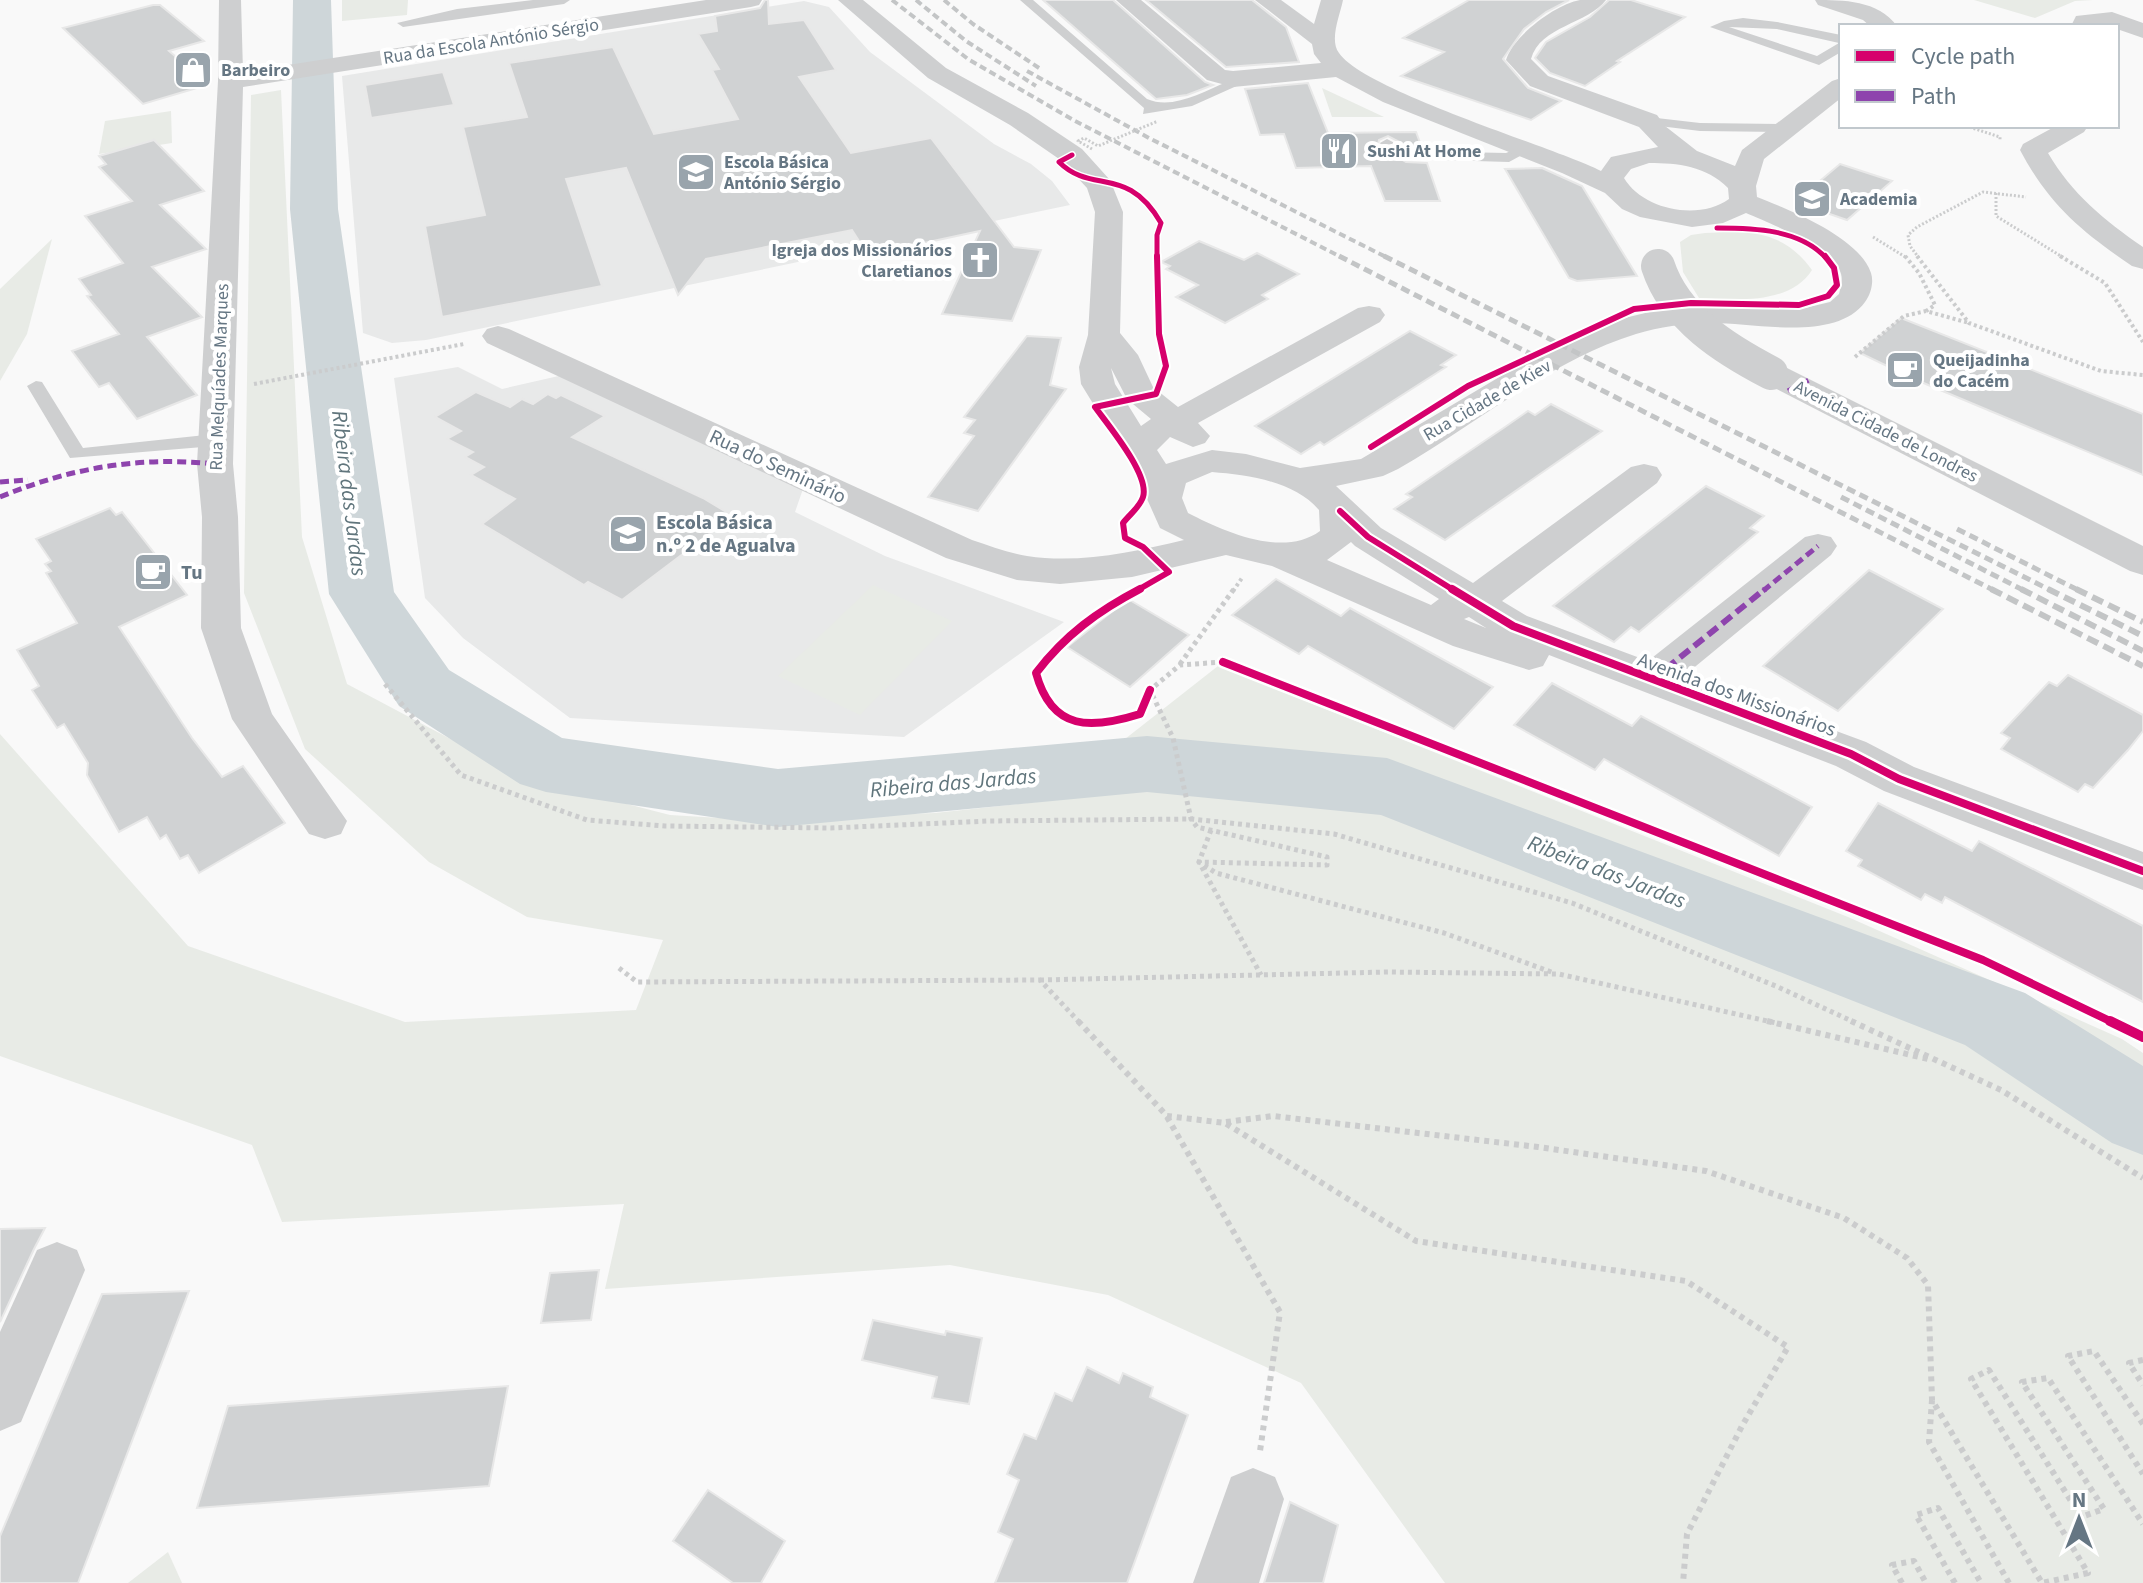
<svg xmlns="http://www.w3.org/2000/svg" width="2143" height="1583" viewBox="0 0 2143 1583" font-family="'Source Sans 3',sans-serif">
<rect width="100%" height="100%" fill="#f9f9f9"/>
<g fill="#e8e9e9">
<path d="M804,1L829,7L870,52L994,144L1031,164L1052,181L1070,205L426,340L392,343L363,333L342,76Z"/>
<path d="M458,367L502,389L563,375L803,489L795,512L885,556L1064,622L904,737L570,718L463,638L425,598L394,378Z"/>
</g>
<g fill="#e8ebe6">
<path d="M342,0H408L407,15L342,21Z"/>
<path d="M1974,0H2093L2075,1L2035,18Z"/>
<path d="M1322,88L1384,117H1332Z"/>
<path d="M281,90L302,537L347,684L492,761L592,795L670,815L754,820L935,813L1046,801L1218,666L1848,917L2122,1039L2143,1053V1583H1445L1301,1383L1108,1295L950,1265L605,1289L624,1204L282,1222L252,1145L0,1056V734L188,946L405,1022L636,1010L663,940L527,917L429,862L305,749L244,593L251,95Z"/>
<path d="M171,111L172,143L99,154L105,121Z"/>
<path d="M1705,233C1751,231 1783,230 1812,270C1790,305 1735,300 1699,298L1683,272L1680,242L1691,235Z"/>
<path d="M52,239L27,334L0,381V289Z"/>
<path d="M873,585L952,621L860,715L778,676Z"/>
<path d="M168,1552L182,1583H128Z"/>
</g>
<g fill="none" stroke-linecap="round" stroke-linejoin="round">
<path fill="#ced6d9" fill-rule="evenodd" d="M293,0H331L338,209L394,592L449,670L562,738L778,769L1147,736L1387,758L2025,993L2143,1066V1155L2112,1143L1965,1045L1381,815L1147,792L778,827L546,792L520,784L399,706L329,594L290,209Z"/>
</g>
<g fill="#d0d2d3" stroke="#e8e8e8" stroke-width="2">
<path d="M765,0H768L769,24L804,20L836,70L799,77L851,153L931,138L1014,247L1041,250L1012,321L942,314L980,231L868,255L852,230L706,259L678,295L626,168L566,179L602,286L442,317L425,226L485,215L463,127L527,117L509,63L613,47L654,134L738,119L712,70L719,69L698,34L717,31L715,16L760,8Z"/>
<path d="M1043,0H1113L1205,82L1213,85L1187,95L1156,99Z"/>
<path d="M1146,0H1252L1286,27L1299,62L1226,67Z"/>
<path d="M1469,0H1569L1546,12L1524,29L1503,59L1528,88L1561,101L1531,120L1401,76L1444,52L1403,38Z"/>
<path d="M1609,0H1631L1685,17L1617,61L1620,62L1585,86L1550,73L1535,58L1546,42L1590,17Z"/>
<path d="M153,5H160L204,41L169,51L189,68L190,71L182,73L200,87L143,104L63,28Z"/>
<path d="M443,72L454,105L371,118L365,85Z"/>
<path d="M1308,83L1328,133L1416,132L1422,148H1411L1388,136L1379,140L1378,145L1406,162L1427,163L1440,201H1385L1371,166L1296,168L1284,134L1260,135L1245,89Z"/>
<path d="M154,140L204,191L160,205L206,249L152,267L202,317L147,337L197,395L137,419L109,383L99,387L72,351L119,334L87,296L91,295L79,279L123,263L85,216L132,201L99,167L106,164L99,156Z"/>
<path d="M1840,164L1892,181L1847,220L1795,202Z"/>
<path d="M1542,168L1582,186L1637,276L1577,281L1569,278L1505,169Z"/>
<path d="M1199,241L1244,260L1257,253L1299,274L1262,295L1268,299L1225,323L1176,297L1198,285L1166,269L1170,266L1161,262Z"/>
<path d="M1901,318L2143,414V475L1914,379L1860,353Z"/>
<path d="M1410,331L1456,355L1441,365L1446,367L1324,445L1320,442L1301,454L1255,426Z"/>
<path d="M1027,336L1061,338L1050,385L1066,389L978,511L928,497L974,436L964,433L975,420L964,417Z"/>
<path d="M476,392L510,407L522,399L533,404L548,394L556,398L561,395L605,416L572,437L703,498L733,516L622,600L588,582L584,585L482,524L515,499L471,475L484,467L465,457L473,452L447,439L461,431L435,417Z"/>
<path d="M1551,404L1602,431L1445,540L1394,509L1412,497L1406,494L1505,427L1528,411L1535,415Z"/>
<path d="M1706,486L1764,516L1750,528L1758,532L1639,632L1631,627L1614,642L1553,606Z"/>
<path d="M110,508L116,515L122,512L187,595L119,627L192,738L222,777L243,766L285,823L199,873L188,855L180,859L166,835L160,839L147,817L119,832L87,775L88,763L64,724L57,728L32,690L39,686L17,650L77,623L46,573L51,571L45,564L51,561L36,539Z"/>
<path d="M1869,570L1943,609L1838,711L1763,666Z"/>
<path d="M1276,579L1341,616L1350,608L1493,687L1454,729L1308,646L1299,654L1232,615Z"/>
<path d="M1128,599L1189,635L1130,687L1067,647Z"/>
<path d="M2068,675L2143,715V731L2128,750L2093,788L2085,784L2078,792L2001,749L2010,738L2001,733L2049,682L2057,686Z"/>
<path d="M1552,683L1632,726L1641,716L1812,807L1779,856L1604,759L1595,770L1514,725Z"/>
<path d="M1878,803L1972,851L1979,841L2143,926V1002L1945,897L1942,903L1925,894L1921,900L1858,866L1862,860L1846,851Z"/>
<path d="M45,1228L34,1249L0,1322V1229Z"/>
<path d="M599,1270L591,1320L541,1323L550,1273Z"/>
<path d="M189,1291L78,1583H0V1536L102,1294Z"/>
<path d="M873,1320L945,1335L946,1331L982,1338L969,1404L932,1398L937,1377L862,1360Z"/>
<path d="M1087,1367L1119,1383L1123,1373L1153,1387L1150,1397L1188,1415L1127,1583H995L1013,1539L998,1532L1019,1480L1007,1474L1024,1434L1036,1439L1055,1393L1072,1401Z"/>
<path d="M508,1386L489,1486L197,1508L228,1406Z"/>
<path d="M708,1490L785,1541L761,1583H733L673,1541Z"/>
<path d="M1290,1502L1338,1525L1323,1583H1264Z"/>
</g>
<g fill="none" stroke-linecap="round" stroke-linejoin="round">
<g stroke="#cbcccd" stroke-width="3" stroke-dasharray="2 2" stroke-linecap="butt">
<path d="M1966,126L2000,137V140"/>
<path d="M1996,193V216L2064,258"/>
<path d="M1873,237L1907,258"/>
<path d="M1919,258L1910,246L1908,235L1917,227L1983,192L2026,197"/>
</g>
<g stroke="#cbcccd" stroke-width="4" stroke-dasharray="3 3" stroke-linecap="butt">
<path d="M1905,256L1919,273L1935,305L1926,311"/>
<path d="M1917,256L1969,323L2101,371L2143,375"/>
<path d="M2060,256L2105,283L2143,342"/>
<path d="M1855,357L1904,316L1926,311L1969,323"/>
<path d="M254,384L464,344"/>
<path d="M1233,591L1242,578"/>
</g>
<g stroke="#cbcccd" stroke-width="5" stroke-dasharray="4 4" stroke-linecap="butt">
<path d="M1223,662L1180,665L1150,690L1173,738L1191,819L1197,827L1327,857V865L1199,862L1216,873L1444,933L1554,973"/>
<path d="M1180,664L1234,589"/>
<path d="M385,684L461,775L587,820L665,826L831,828L989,821L1191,819L1334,834L1572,903L1778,987L1856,1023"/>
<path d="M1211,830L1199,862L1261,975"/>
<path d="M619,968L637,982L1040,980L1080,1023"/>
<path d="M1040,980L1388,972L1559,974L1776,1023"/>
</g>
<g stroke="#cbcccd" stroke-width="6" stroke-dasharray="5 5" stroke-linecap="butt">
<path d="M1078,1021L1167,1116L1225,1123L1416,1241L1686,1281L1788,1347L1742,1426L1687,1534L1683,1583"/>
<path d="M1767,1021L1928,1059"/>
<path d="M1851,1021L2001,1090L2143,1178"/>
<path d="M1167,1117L1280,1312L1260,1451"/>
<path d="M1226,1122L1273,1116L1538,1147L1706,1171L1844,1218L1907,1258L1928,1285L1932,1400"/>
<path d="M2143,1360L2129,1363L2143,1385"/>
<path d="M2143,1424L2094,1351L2068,1356L2143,1474"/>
<path d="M1902,1583L1892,1565L1914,1561L1926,1583"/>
<path d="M1955,1583L1916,1515L1938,1508L1981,1583"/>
<path d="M2009,1583L1929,1442L1932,1400L2042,1583L2088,1573L1971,1379L1989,1370L2081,1517L2104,1509L2022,1382L2048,1378L2143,1524"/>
</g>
<g fill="#cecfd0" fill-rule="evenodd">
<path d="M533,0H570L564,4L403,27L397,23L457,9Z"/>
<path d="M1020,0H1033L1147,99C1173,110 1202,92 1227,82L1228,76H1238L1241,84L1192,106L1143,114L1144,108Z"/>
<path d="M1743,18L1777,22L1841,35V52L1819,65L1710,27L1724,21ZM1729,27L1777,29L1839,43L1817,56Z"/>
<path d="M1648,117L1700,123L1788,124L1795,128L1788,132L1700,131L1643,124L1641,121Z"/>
<path d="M1387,139L1410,151L1506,153L1528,144L1535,148L1509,162L1407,159L1382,146L1380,143Z"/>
<path d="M36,381L42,382L83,448L215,434L224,440L215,446L70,458L27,386Z"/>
</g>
<g fill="#cecfd0" fill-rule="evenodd">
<path d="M219,0H241L243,72L706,0H762L759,5L751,7L243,87L233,464L238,517L241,628L272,714L347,821L341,834L325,839L309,834L232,719L201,628L202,517L197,464L218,81Z"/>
<path d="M838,0H863L946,68L1028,113L1082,149L1110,180L1123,212L1120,333L1138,355L1153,387L1178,407L1358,308L1369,306L1380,308L1385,315L1380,322L1198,423L1210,436L1205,443L1193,447L1170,437L1157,450L1166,464L1212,450L1246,454L1300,468L1361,459L1528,360L1612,321L1662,309L1692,305L1805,308L1830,302L1839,294C1841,285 1844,278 1839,269C1826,245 1771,224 1746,213L1723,223L1692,227L1640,217L1622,209L1605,193L1562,173L1383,102L1336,77L1233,87L1207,80L1116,0H1141L1225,70L1233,71L1321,63L1314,54L1312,44L1255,0H1281L1314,24L1321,0H1343C1340,15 1329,40 1339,53C1365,91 1550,146 1601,171L1611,157L1658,147L1639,127L1530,86L1506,60C1513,36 1556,4 1580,0C1588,0 1598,0 1606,0C1588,24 1540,26 1531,59L1548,76L1657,115L1665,126L1697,151L1735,166L1742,150L1832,81L1841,78V98L1764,159L1756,186L1757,197C1790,210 1859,237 1871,273C1874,282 1871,294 1865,302C1835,343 1753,322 1708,323C1684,323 1660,327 1636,334C1549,361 1477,424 1398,469L1383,476L1336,486L1381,528L1473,583L1631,467L1644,464L1657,467L1662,475L1657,483L1502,601L1527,616L1648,661L1805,537L1818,534L1831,537L1837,546L1831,555L1685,675L1866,742L1914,767L2143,852V890L1884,791L1836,766L1549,655L1543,666L1529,670L1453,646L1272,566L1226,555L1132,577L1060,584L1017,580L946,558L487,343L482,336L487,329L498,326L509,329L972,540C990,546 1008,553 1027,556C1079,564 1134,552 1184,540L1160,528L1135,472L1081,384L1079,367L1088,335L1095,212L1087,188L1062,161L1010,125L928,78ZM1649,163C1678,163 1706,166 1728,188L1729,199C1699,221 1643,210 1624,178L1631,169ZM1111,368L1127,399L1151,419L1141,426L1115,384ZM1212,472C1248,475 1294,481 1319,510L1320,531C1283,558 1225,532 1188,513L1182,498L1186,483ZM1351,542L1355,546L1439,599L1431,605L1327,560ZM1469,617L1486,628L1464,619Z"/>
<path d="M1815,0C1843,0 1878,0 1897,26H1870L1863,20L1818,5Z"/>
<path d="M2112,12L2143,23V38L2117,29V26H2071L2076,16Z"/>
<path d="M2056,126H2088L2084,132L2048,153C2072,194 2104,220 2143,247V269L2132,266C2082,232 2049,205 2020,150L2023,144Z"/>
<path d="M1771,363L1783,366L2143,546V575L2130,571L1759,380L1755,373L1759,366Z"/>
<path d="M57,1242L77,1250L85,1270L21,1422L0,1431V1332L37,1250Z"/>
<path d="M1253,1468L1275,1477L1284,1499L1259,1583H1193L1231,1477Z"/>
</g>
<g stroke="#c3c5c6" stroke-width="4" stroke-dasharray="7 4" stroke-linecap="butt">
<path d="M892,0L968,59L1075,121L1343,258"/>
<path d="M916,0L966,41L1036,86"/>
<path d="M944,0L973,24L1042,70"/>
<path d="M1027,71L1149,138L1388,258"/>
</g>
<g stroke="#c3c5c6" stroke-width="5" stroke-dasharray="9 5" stroke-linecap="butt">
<path d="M1339,256L1995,591"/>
<path d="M1384,256L2052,591"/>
<path d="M1841,497L2025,591"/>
<path d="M1957,529L2080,591"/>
</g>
<g stroke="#c3c5c6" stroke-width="6" stroke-dasharray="12 6" stroke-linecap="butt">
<path d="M1991,589L2143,666"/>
<path d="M2021,589L2143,651"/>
<path d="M2048,589L2143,636"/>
<path d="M2076,589L2143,622"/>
</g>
<path stroke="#cbcccd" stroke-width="3" stroke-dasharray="2 2" stroke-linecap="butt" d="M1092,149L1078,141L1084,138L1098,146L1158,121"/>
<path stroke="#cecfd0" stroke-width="34" d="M1658,266C1675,318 1725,349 1771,373"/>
<g stroke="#8e44ad" stroke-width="5" stroke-dasharray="9 5" stroke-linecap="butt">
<path d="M1788,391L1809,380"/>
<path d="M0,482L28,480"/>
<path d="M0,497C70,468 139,456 215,464"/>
<path d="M1763,591L1818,546"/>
</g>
<path stroke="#8e44ad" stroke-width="6" stroke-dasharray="12 6" stroke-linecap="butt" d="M1652,680L1765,589"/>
<g stroke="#fff" stroke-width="8">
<g id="cycleway-far3">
<path d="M1072,155L1059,162C1092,195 1127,164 1161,223L1157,235V258"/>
<path d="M1717,228C1753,228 1800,229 1826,258"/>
</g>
</g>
<g stroke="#fff" stroke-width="10">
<g id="cycleway-far2">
<path d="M1371,447L1468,386L1634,309L1691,303L1799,305L1828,296L1837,285L1834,268L1825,256"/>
<path d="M1340,511L1368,537L1455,591"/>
<path d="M1136,591L1169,572L1143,547L1125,538L1123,523C1129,515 1140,507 1143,497C1150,475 1108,425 1095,407L1156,394L1166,366L1159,334L1157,256"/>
</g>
</g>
<g stroke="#fff" stroke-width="13">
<g id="cycleway-far1">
<path d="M1140,589C1098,611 1065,635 1036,673C1052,732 1092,729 1140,714L1150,690"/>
<path d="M1452,589L1513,626L1851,754L1899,779L2143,871"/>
<path d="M1223,662L1983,960L2114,1023"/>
</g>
</g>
<g stroke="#fff" stroke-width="15">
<path id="cycleway" d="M2110,1021L2143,1037"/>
</g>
<use href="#cycleway-far3" stroke="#d6006c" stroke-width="5"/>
<use href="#cycleway-far2" stroke="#d6006c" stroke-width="6"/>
<use href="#cycleway-far1" stroke="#d6006c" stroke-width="8"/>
<use href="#cycleway" stroke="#d6006c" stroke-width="10"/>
</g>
<defs>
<g id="shop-square" transform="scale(2)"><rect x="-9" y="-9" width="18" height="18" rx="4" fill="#99a4ac" stroke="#fff"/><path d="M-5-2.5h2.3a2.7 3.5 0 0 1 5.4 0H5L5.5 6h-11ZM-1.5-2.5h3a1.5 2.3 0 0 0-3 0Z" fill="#fff"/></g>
<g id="restaurant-square" transform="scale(2)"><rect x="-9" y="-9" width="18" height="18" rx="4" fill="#99a4ac" stroke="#fff"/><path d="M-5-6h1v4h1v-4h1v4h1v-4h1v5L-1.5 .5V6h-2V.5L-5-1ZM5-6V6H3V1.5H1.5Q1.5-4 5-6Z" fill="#fff"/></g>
<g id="school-square" transform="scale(2)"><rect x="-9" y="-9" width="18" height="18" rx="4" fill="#99a4ac" stroke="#fff"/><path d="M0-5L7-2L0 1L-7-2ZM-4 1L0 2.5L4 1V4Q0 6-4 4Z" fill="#fff"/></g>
<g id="church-square" transform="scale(2)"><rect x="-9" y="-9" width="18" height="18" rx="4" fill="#99a4ac" stroke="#fff"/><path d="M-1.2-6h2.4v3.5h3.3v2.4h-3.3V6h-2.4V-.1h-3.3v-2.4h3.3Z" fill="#fff"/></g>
<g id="cafe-square" transform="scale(2)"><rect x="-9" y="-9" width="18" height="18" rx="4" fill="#99a4ac" stroke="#fff"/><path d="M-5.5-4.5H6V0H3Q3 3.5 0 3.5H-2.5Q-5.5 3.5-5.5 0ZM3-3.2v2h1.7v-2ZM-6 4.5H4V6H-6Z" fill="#fff"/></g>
</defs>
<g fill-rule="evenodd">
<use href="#shop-square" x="193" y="70"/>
<use href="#restaurant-square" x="1339" y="151"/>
<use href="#school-square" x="696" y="172"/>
<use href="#school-square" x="1812" y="199"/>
<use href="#church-square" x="980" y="260"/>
<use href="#cafe-square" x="1905" y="370"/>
<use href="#school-square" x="628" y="534"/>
<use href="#cafe-square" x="153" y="572"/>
</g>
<g text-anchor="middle" stroke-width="8" stroke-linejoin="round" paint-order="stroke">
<g font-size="18" fill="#657683" stroke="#fff">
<text transform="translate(491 41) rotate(-9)" y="6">Rua da Escola António Sérgio</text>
<text transform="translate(219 377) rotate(-88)" y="6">Rua Melquíades Marques</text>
<text transform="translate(1487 400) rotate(-30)" y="6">Rua Cidade de Kiev</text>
<text transform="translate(1886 431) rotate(27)" y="6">Avenida Cidade de Londres</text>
</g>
<g font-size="18" font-weight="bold" fill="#657683" stroke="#fff" text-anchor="start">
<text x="221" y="76">Barbeiro</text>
<text x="1367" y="157">Sushi At Home</text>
<text x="724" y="168">Escola Básica<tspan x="724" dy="21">António Sérgio</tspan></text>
<text x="1840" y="205">Academia</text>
<text x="952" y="256" text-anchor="end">Igreja dos Missionários<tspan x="952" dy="21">Claretianos</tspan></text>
<text x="1933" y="366">Queijadinha<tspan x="1933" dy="21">do Cacém</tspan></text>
</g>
<g font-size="20" fill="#657683" stroke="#fff">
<text transform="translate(778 466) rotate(25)" y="7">Rua do Seminário</text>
<text transform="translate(1737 694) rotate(20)" y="7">Avenida dos Missionários</text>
</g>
<g font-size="20" font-weight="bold" fill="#657683" stroke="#fff" text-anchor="start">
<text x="656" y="529">Escola Básica<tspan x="656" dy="23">n.º 2 de Agualva</tspan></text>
<text x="181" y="579">Tu</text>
</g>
<g font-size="22" font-style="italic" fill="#60757c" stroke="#fff">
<text transform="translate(350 493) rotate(83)" y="8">Ribeira das Jardas</text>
<text transform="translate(953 782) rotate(-5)" y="8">Ribeira das Jardas</text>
<text transform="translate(1607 871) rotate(21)" y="8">Ribeira das Jardas</text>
</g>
</g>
<rect x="1839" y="24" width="280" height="104" fill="#ffffff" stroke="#c1c8cd" stroke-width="2"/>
<rect x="1855" y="50" width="40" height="12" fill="#d6006c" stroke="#c1c8cd" stroke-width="2"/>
<text x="1911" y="64" font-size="24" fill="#657683">Cycle path</text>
<rect x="1855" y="90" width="40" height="12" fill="#8e44ad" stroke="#c1c8cd" stroke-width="2"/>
<text x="1911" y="104" font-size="24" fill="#657683">Path</text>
<g transform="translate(2079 1519)" stroke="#ffffff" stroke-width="6" paint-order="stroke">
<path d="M0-6L14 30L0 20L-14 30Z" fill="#657683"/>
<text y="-12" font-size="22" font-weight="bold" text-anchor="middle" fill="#657683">N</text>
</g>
</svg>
